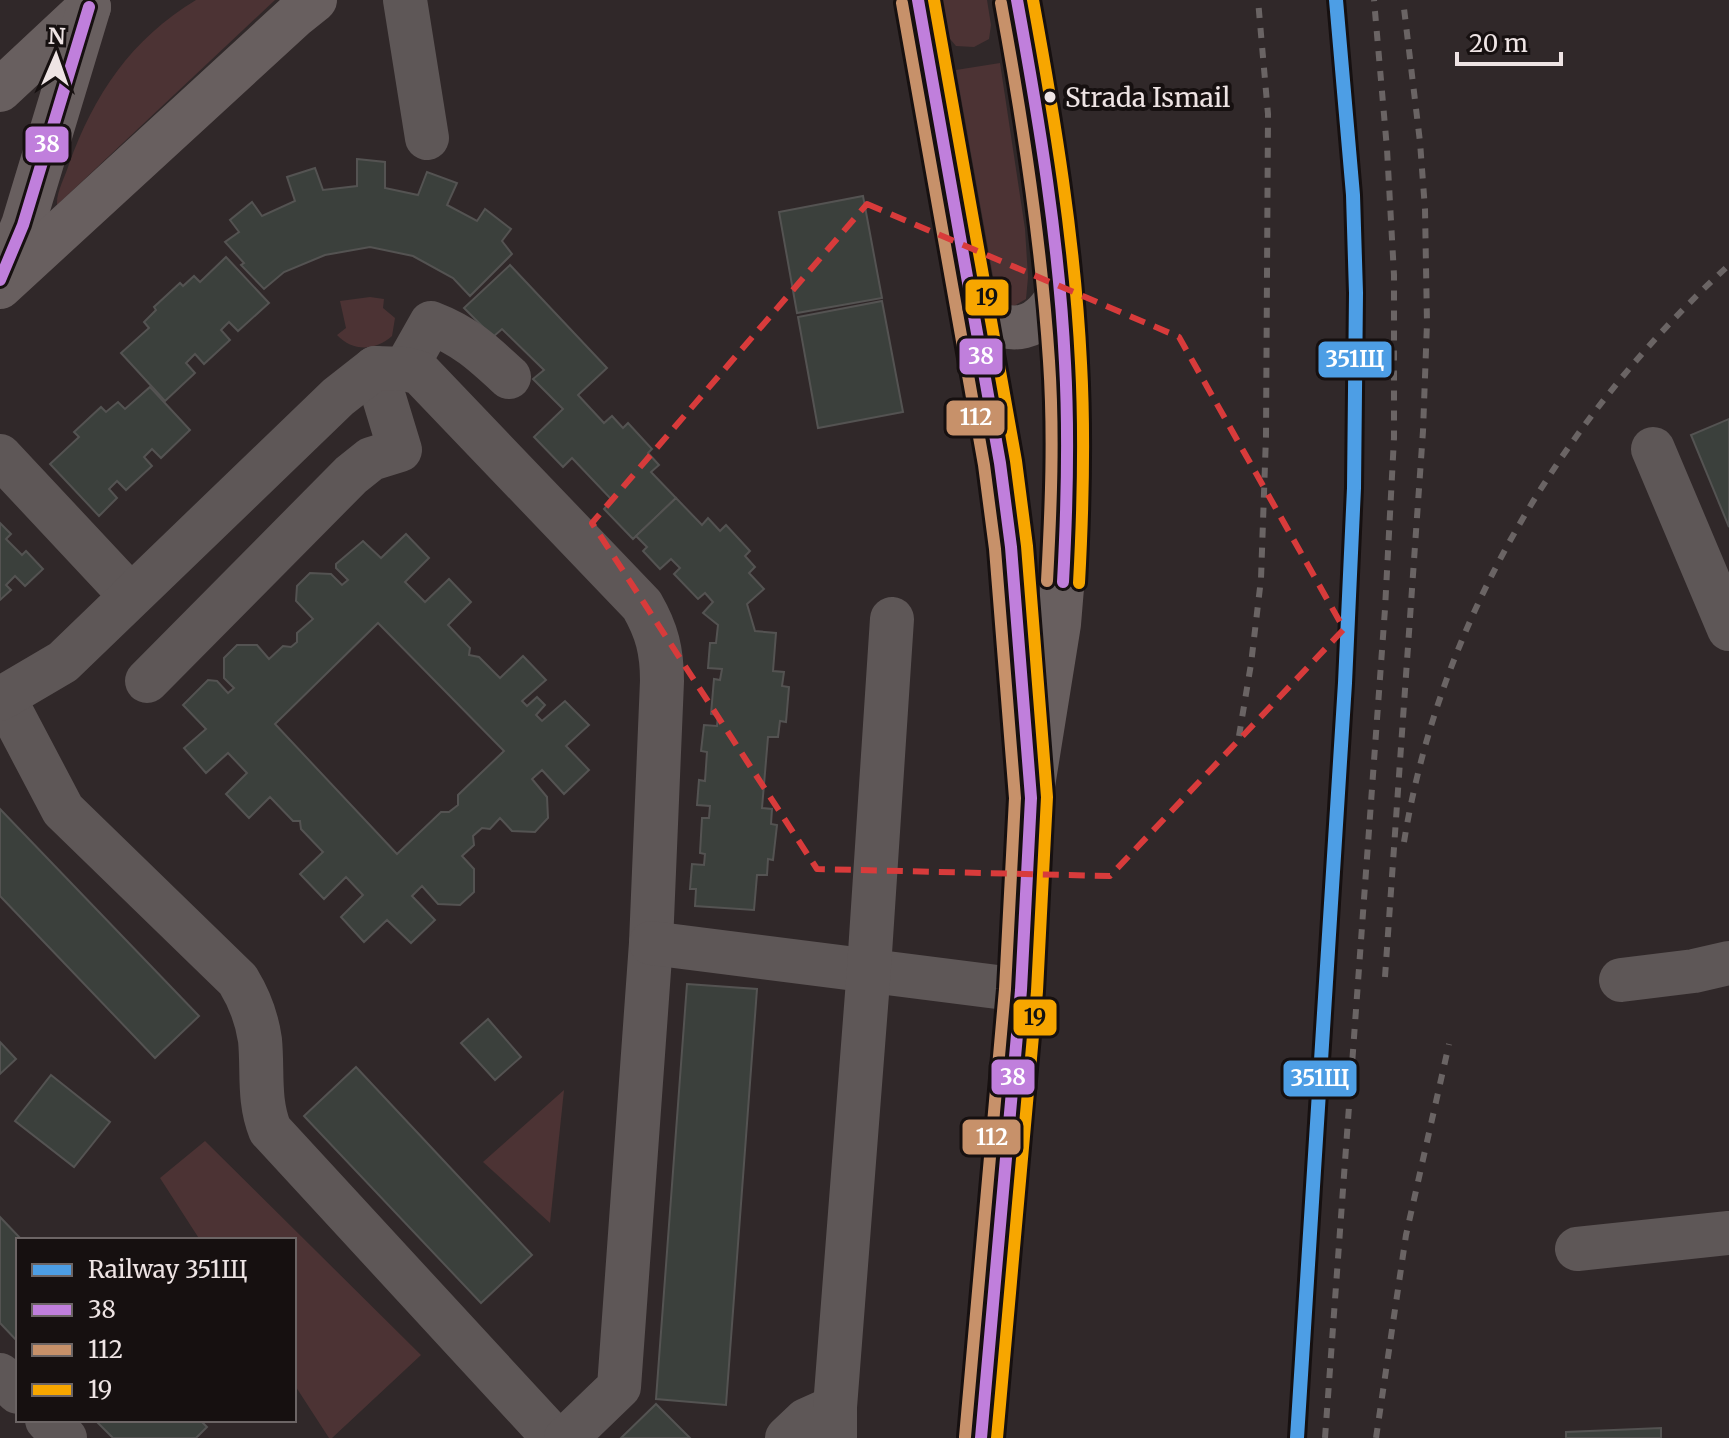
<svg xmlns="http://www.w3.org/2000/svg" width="1729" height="1438" viewBox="0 0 1729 1438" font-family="Merriweather,serif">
<rect width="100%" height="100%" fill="#302829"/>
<g fill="#4c3334">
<path d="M196,0H275L57,205C56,193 65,177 69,164C94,95 131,39 196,0Z"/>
<path d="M939,0H987L991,25L989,39L974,47L956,46L945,33Z"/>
<path d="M1000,63L1025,229L1028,277L1026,299L1014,306L1002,302L994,282L956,70Z"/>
<path d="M370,297L384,299L383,308L395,318L392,336C375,351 353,352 337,335L346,328L340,301Z"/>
<path d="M564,1090L550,1223L483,1162Z"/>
<path d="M205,1141L421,1355L332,1438H329L294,1384V1240H200L160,1178Z"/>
</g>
<g fill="#3b403c" stroke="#545352" stroke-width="2" fill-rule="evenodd">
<path d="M357,159L385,162V188L418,195L427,172L457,183L447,205L477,221L485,209L511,229L502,241L512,254L470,296L453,278L413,256L370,247L325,255L284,272L264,289L241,265L244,263L225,242L239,232L230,220L252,202L262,216L295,201L287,177L315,168L323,190L357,186Z"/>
<path d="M863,196L882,298L797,313L779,212Z"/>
<path d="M226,257L269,303L238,331L229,322L221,330L230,340L204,364L195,354L186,363L195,373L165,401L121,353L149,328L144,322L156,310L154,307L180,283L183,286L194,276L200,282Z"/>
<path d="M510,265L607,368L578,395L604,423L612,416L623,428L628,423L652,449L648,453L659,465L651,472L676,498L633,539L604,509L612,500L572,458L563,467L534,437L563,409L533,379L544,370L502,329L493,337L464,308Z"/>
<path d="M882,301L903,412L818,428L798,317Z"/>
<path d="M150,387L190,430L161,458L152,449L144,457L152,466L126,490L117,481L109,489L117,498L99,516L50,464L79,437L74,432L101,407L106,412L118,402L125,409Z"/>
<path d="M1729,419V527L1691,435Z"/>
<path d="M676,498L702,525L708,518L720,531L726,525L750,551L745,556L755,567L749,573L764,589L747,604L755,631L776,633L773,671L784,672L782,686L789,687L786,722L780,721L778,737H768L762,808L772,809L771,824L777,825L773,860L768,859L767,875H757L754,910L695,906L696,889H690L692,864L704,865L705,854L700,853L702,818H709L710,806L697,805L699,780L705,781L707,752L701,751L704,725L717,726L718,715L711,714L714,679L720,680L722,669L708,668L710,643H716L718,625L703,613L713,602L705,593L698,599L674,574L680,568L671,559L660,569L643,551L647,547L636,536Z"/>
<path d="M0,523L11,534L6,539L22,555L26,551L43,569L25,586L15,576L6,585L11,590L0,600Z"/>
<path d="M406,534L429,558L405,582L425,602L449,579L471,602L448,625L470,648L469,655L479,657L500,678L523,656L546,680L522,701L527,706L537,697L545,705L536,715L542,721L565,701L589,725L566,746L589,770L564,794L542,770L532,779L547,797L548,818L535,832L512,831L500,818L490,829L482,828L473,836L474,845L462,856L474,869V892L460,905L438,904L422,886L412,896L435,920L411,943L387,920L364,942L341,917L363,895L346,877L324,899L300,874L323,852L301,829L300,821H293L270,797L249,818L226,794L247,773L228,753L206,773L184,748L206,729L183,705L208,680L217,681L228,693L234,688L224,678V658L237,645H257L269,659L283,646L291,647L297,642V633L313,619L296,601L297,586L310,573L331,574L342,585L348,580L336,568V564L363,541L381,558ZM378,623L504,751L458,795V805L449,812H441L397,854L275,724Z"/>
<path d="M0,809L199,1016L155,1058L0,896Z"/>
<path d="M687,984L757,989L726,1405L656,1399Z"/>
<path d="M488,1019L521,1057L495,1080L461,1043Z"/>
<path d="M0,1042L16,1059L0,1074Z"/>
<path d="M356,1067L532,1255L481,1303L304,1116Z"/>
<path d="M51,1075L110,1122L74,1167L15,1121Z"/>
<path d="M0,1217L22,1240H18V1342L0,1323Z"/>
<path d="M656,1404L690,1438H621Z"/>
<path d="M95,1420H200L207,1427L196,1438H113Z"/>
<path d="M1661,1428V1438H1566V1432Z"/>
</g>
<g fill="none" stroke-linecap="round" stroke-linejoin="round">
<g stroke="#5e5757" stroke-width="44">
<path d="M405,0L427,138"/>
<path d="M405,369L431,323C465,336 483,353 509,377"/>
<path d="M1653,449L1729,629"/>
<path d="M0,456L130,595"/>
<path d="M147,681L351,475L371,459L400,450L375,368"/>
<path d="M4,698L63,810L238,980C249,998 257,1019 260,1040C263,1071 258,1100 270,1130L554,1438"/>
<path d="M0,699L63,662L338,397L375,368L405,369L420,373L642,605C657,631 662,651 662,681L651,943L619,1387L566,1438"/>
<path d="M651,943L1021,990"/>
<path d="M1621,980L1694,971L1729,963"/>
<path d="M1577,1249L1729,1233"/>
<path d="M0,1375L18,1392"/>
<path d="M47,1420L65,1438"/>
<path d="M787,1438L806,1420L835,1407"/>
<path d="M835,1438V1407L869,968L892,619"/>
</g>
<g stroke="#685f5f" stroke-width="44">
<path d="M918,0L1000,463L1011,547L1026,728"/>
<path d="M0,90L89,7"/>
<path d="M1,278L23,225L89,7"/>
<path d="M0,287L295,16L315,0"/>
<path d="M975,312C1011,338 1040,331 1060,292"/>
<path d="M981,1438L1021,990L1031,798L1059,624L1067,527L1069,431L1060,292L1049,186L1017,0"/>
</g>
<g stroke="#6a6464" stroke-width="6" stroke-dasharray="10 10" stroke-linecap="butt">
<path d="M1239,736L1251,664L1261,579L1266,436L1268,114L1258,0"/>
<path d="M1404,842C1440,619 1564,416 1729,265"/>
<path d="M1385,977L1423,431L1427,323L1425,209L1420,142L1403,0"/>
<path d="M1325,1438L1385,609L1394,438V275L1387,149L1374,0"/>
<path d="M1376,1438L1406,1235L1449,1044"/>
</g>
<g stroke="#161010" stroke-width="18">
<g id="bus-1">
<path d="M918,0L1000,463L1011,547L1031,798L1021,990L981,1438"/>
<path d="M1017,0C1039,120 1059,241 1065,363C1069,436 1067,509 1063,582"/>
<path d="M0,280L23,225L89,7"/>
</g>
</g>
<g stroke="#161010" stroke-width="18">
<g id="bus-2">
<path d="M902,3L984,465L995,549L1015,798L1005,989L965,1437"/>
<path d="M1001,3C1023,122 1041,240 1049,361C1054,434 1051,508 1047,581"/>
</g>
</g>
<g stroke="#161010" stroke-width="18">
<g id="bus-3">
<path d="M934,0L1016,461L1027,546L1047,797L1037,991L997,1438"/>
<path d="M1033,0C1055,120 1075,241 1081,363C1085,437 1083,510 1079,583"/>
</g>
</g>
<use href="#bus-1" stroke="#c07fdc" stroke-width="12"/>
<use href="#bus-2" stroke="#c7916a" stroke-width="12"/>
<use href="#bus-3" stroke="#f7a600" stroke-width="12"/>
<g stroke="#161010" stroke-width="20">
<path id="rail-1" d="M1297,1438L1345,683L1354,488L1356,293L1353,195L1336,0"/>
</g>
<use href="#rail-1" stroke="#4d9ee5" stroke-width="14"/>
</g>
<path fill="none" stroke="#d83b3b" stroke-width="6" stroke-dasharray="16 10" stroke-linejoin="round" d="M867,204L1179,337L1344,629L1110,876L817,869L592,523Z"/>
<circle fill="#eee4e4" stroke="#161010" stroke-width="3" cx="1050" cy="97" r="7"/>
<g text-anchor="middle" stroke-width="8" stroke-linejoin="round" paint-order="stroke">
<g font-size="26" fill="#eee4e4" stroke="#161010" text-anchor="start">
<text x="1065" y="107">Strada Ismail</text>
</g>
</g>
<g stroke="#161010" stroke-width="3">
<rect x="24" y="125" width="46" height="39" rx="8" fill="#c07fdc"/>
<rect x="964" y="278" width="46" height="39" rx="8" fill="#f7a600"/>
<rect x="958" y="337" width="46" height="39" rx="8" fill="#c07fdc"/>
<rect x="1317" y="340" width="76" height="39" rx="8" fill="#4d9ee5"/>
<rect x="945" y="399" width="61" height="38" rx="8" fill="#c7916a"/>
<rect x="1012" y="998" width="46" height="39" rx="8" fill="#f7a600"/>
<rect x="990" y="1058" width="46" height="38" rx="8" fill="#c07fdc"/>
<rect x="1282" y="1059" width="76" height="39" rx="8" fill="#4d9ee5"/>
<rect x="961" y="1118" width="61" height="38" rx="8" fill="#c7916a"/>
</g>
<g font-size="22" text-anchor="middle" font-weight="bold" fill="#fff">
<text x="47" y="152">38</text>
<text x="981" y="364">38</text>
<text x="1355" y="367">351Щ</text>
<text x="976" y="425">112</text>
<text x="1013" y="1085">38</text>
<text x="1320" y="1086">351Щ</text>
<text x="992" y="1145">112</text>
</g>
<g font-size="22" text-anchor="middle" font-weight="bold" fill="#111">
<text x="987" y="305">19</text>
<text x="1035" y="1025">19</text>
</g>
<rect x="16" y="1238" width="280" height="184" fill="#161010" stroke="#6c6565" stroke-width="2"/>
<rect x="32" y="1264" width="40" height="12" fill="#4d9ee5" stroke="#6c6565" stroke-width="2"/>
<text x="88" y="1278" font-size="24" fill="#eee4e4">Railway 351Щ</text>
<rect x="32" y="1304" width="40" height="12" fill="#c07fdc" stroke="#6c6565" stroke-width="2"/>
<text x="88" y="1318" font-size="24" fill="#eee4e4">38</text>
<rect x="32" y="1344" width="40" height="12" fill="#c7916a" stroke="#6c6565" stroke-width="2"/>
<text x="88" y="1358" font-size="24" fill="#eee4e4">112</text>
<rect x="32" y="1384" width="40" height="12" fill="#f7a600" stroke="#6c6565" stroke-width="2"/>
<text x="88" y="1398" font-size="24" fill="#eee4e4">19</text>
<g transform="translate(56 56) rotate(2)" stroke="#161010" stroke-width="6" paint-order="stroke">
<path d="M0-6L14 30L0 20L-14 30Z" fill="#eee4e4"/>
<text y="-12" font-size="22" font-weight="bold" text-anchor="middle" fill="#eee4e4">N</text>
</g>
<path d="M1457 52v12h104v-12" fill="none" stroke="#eee4e4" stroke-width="4"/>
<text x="1469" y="52" font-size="24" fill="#eee4e4" stroke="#161010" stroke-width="6" paint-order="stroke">20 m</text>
</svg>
